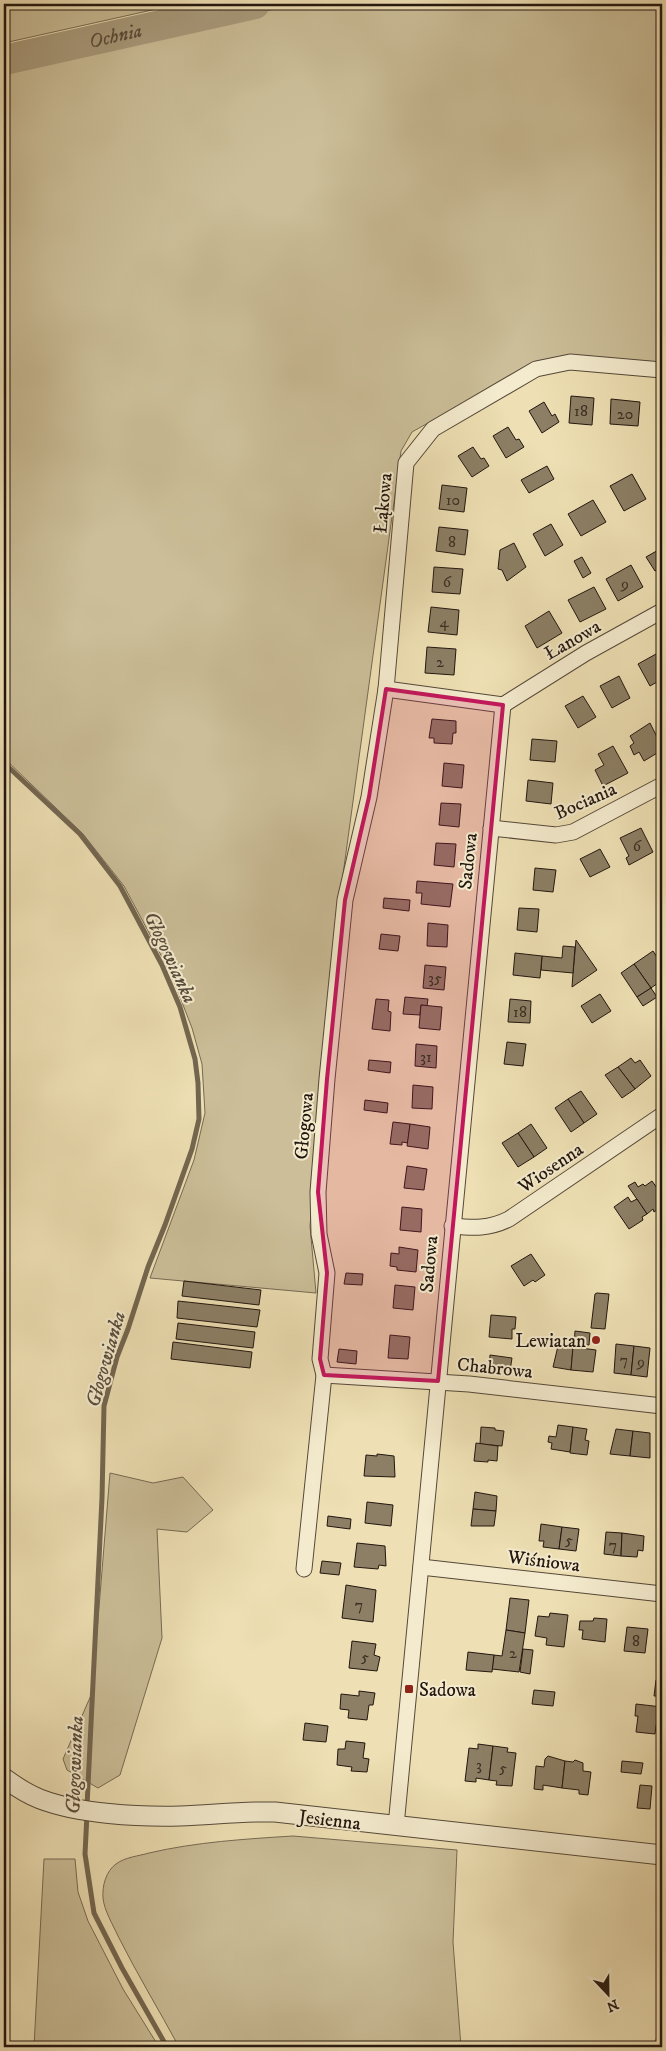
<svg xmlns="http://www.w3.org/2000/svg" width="666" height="2051" viewBox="0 0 666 2051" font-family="'IM FELL DW Pica',serif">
<rect width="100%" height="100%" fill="#eee0b4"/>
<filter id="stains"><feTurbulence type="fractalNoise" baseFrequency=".004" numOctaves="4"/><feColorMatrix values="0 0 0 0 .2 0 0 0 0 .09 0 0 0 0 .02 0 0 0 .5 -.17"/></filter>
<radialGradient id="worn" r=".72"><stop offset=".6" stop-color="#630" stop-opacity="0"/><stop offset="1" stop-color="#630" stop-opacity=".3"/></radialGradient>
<g fill="#cbbe98" stroke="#766a54">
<path d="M4,4H179L4,43Z"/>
<path d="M296,4H662V364L558,357L532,364L412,432L401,451L338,911L310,1226L316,1293L150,1278L194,1160L205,1113L202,1064L192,1028L171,974L124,886L83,834L4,758V71L17,69L37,61L69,53L124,43Z"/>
<path d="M110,1473L153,1483L183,1477L213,1510L187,1532L157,1529L162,1638L120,1775L98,1788L67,1770L63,1759L92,1693Z"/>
<path d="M293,1836L457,1850L453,1942L461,2047H179C159,2010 137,1974 118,1936C113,1925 104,1910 103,1898C102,1886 106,1871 116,1864C125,1857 139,1856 149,1853C196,1842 245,1839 293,1836Z"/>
<path d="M44,1859H75L78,1892L88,1921L123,1989L159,2047H34Z"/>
</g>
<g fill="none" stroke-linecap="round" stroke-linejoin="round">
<g stroke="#736650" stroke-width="5">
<path d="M4,763L80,834L120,886L162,965L180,1007L195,1059L198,1083L199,1119L192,1149L165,1225L148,1267L128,1329L117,1357L104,1406L102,1498L87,1806"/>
<path d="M87,1814L85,1854L94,1913L122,1968L167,2047"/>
</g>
<path stroke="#a99b7c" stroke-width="30" id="s1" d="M4,60L255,4"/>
</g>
<g fill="#8c7f65" stroke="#22160f">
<path d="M571,396L594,398L592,425L569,423Z"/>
<path d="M611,399L640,402L638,426L610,424Z"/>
<path d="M544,402L552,416L555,414L559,422L542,433L529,411Z"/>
<path d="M508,427L516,440L519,439L524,447L506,458L493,436Z"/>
<path d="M473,447L481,459L484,458L489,466L472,477L458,456Z"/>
<path d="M547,466L554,479L529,493L521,480Z"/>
<path d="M632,474L646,499L624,511L610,486Z"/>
<path d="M442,485L467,488L464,512L439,509Z"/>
<path d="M593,500L606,522L581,536L568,514Z"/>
<path d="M551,524L563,545L545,556L533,534Z"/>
<path d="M439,527L468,530L465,555L436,551Z"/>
<path d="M514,543L526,567L507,581L502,570L498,569L500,550Z"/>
<path d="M662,548V575L659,569L655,571L646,557Z"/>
<path d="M582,557L591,573L583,578L574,561Z"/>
<path d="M631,565L643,587L618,601L606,579Z"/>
<path d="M434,567L463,569L460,594L432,592Z"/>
<path d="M594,587L606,609L580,622L568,600Z"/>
<path d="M431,607L459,610L457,635L428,632Z"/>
<path d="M549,611L562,633L537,648L525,626Z"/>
<path d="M427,647L456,649L454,675L425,673Z"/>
<path d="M656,654L662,665V679L650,686L638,664Z"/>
<path d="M619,676L630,698L612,708L600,686Z"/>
<path d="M583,696L596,717L578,728L565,706Z"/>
<path d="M432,719L456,721V733H453L452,744L434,743V738H429Z"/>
<path d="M650,723L662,747V750L644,761L639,752L634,755L630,746L634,743L630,736Z"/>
<path d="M532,739L557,741L555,762L530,760Z"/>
<path d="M613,746L628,773L603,786L595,770L604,765L598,754Z"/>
<path d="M444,763L464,765L462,788L442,786Z"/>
<path d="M528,780L553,783L551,804L526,801Z"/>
<path d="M441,803L461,804L459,827L439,825Z"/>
<path d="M641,828L653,852L629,865L626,858L629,856L620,838Z"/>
<path d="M436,843L456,844L454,867L434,865Z"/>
<path d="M600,849L610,867L590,877L580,859Z"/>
<path d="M535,868L556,870L553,892L533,890Z"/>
<path d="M417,881L453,884L450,907L421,904L422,893H416Z"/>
<path d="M384,898L410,900L409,911L383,908Z"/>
<path d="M519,908L539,909L537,932L517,930Z"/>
<path d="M428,923L448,925L447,947L427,946Z"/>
<path d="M381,934L400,936L398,951L379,949Z"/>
<path d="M576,940L597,970L572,987L573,973Z"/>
<path d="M563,946L575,947L573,973L541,970L542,956L562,958Z"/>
<path d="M653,951L662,965V980L651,988L634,964Z"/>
<path d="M515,953L542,956L540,978L513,975Z"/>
<path d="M634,964L651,988L637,997L621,973Z"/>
<path d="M425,965L446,967L444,990L423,988Z"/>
<path d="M651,988L657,997L643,1006L637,997Z"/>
<path d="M600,994L611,1011L592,1023L581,1006Z"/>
<path d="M405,997L428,999L427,1006L421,1005L420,1015L403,1014Z"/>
<path d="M376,999L389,1000L388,1011L391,1012L390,1031L372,1029Z"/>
<path d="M510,999L531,1001L530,1023L508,1022Z"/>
<path d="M421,1005L442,1007L440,1030L419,1028Z"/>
<path d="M507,1042L526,1044L523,1066L504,1064Z"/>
<path d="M416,1044L437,1046L436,1068L415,1066Z"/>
<path d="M631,1058L635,1063L640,1060L651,1076L635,1089L618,1067Z"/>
<path d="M369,1060L391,1062L390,1073L368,1070Z"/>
<path d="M618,1067L635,1089L622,1098L605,1075Z"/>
<path d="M413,1085L433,1087L432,1109L412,1108Z"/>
<path d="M581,1091L597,1114L584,1123L568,1099Z"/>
<path d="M568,1099L584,1123L571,1132L555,1108Z"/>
<path d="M365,1100L388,1103L387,1113L364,1110Z"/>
<path d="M393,1122L410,1124L408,1143L402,1142V1145L390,1144Z"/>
<path d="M410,1124L430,1127L428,1149L407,1146Z"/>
<path d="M531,1124L547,1148L534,1157L518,1133Z"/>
<path d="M518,1133L534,1157L518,1167L502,1143Z"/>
<path d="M407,1166L427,1169L424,1190L404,1188Z"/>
<path d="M652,1181L662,1195V1206L654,1212L653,1209L647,1214L628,1186L635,1182L638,1187L643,1184L645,1186Z"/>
<path d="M628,1197L631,1202L637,1199L647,1214L642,1217L643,1220L629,1229L614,1207Z"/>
<path d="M402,1207L422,1209L421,1232L400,1230Z"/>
<path d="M399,1247L418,1250L416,1272L397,1270V1267L390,1266L391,1253L399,1254Z"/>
<path d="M531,1254L545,1275L535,1282L533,1280L524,1286L511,1266Z"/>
<path d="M346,1273L363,1274L362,1285L344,1284Z"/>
<path d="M184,1281L261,1290L259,1305L182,1296Z"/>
<path d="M395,1285L415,1287L413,1310L393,1308Z"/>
<path d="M597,1293L609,1294L605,1329L591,1328L595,1294Z"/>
<path d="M178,1301L260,1310L257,1327L177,1318Z"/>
<path d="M491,1315L516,1317L515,1329H512V1339L489,1337Z"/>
<path d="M178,1323L255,1332L253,1348L176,1339Z"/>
<path d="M575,1331L590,1333L589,1345L574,1344Z"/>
<path d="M390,1335L410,1337L408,1359L388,1358Z"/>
<path d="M173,1342L252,1352L250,1368L171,1359Z"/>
<path d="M616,1344L634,1346L631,1375L614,1373Z"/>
<path d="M558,1346L573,1347L571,1370L553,1367Z"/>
<path d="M634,1346L650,1348L647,1377L631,1375Z"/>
<path d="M573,1347L596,1350L593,1372L571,1370Z"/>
<path d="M339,1349L357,1351L356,1364L337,1362Z"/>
<path d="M490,1355L512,1358L510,1371L489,1369Z"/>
<path d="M558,1425L573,1427L570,1452L551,1449L552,1443L548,1442L549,1436L556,1437Z"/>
<path d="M481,1427L495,1428V1430L504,1431L502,1446L480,1444Z"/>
<path d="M573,1427L587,1429L585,1440L589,1441L587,1455L570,1453Z"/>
<path d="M616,1429L633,1431L630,1456L610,1454Z"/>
<path d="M633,1431L650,1433V1458L630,1456Z"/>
<path d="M476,1443L498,1446L497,1461L488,1460V1462L474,1461Z"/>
<path d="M377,1454L394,1456L395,1477L364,1476L366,1455L377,1456Z"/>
<path d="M475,1492L497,1496L496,1511L473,1509Z"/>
<path d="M367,1502L393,1505L391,1526L365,1523Z"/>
<path d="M473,1509L496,1511L494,1526H471Z"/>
<path d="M328,1516L351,1519L350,1529L327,1526Z"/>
<path d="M541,1524L562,1527L559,1549L543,1547L544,1541H539Z"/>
<path d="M562,1527L579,1529L576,1551L559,1549Z"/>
<path d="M606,1532L622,1533L621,1556L604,1554Z"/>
<path d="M622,1533L644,1536L643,1551L638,1550L637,1557L621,1556Z"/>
<path d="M357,1543L385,1546L386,1566L379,1565L378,1569L354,1567Z"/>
<path d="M322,1561L341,1563L339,1575L320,1573Z"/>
<path d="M346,1585L376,1590L373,1622L342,1618Z"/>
<path d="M510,1598L529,1600L525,1633L506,1630Z"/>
<path d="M550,1613L568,1615L564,1647L546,1645L547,1638L535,1636L538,1616L549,1617Z"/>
<path d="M594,1618L607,1619L605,1642L582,1639L583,1630H579L580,1621H593Z"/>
<path d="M627,1627L648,1629L645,1653L624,1651Z"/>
<path d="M506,1630L525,1633L519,1672L492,1669L494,1655L502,1656Z"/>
<path d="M352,1641L376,1644L374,1655L380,1657L377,1671L349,1668Z"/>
<path d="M523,1649L533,1650L530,1674L520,1672Z"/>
<path d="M468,1652L494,1655L492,1672L466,1670Z"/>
<path d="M656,1680L662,1681V1696H654Z"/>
<path d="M534,1690L555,1692L553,1706L532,1704Z"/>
<path d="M359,1691L375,1693L373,1705H369L367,1720L348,1718L349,1710L340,1709L341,1694L359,1696Z"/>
<path d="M636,1704L662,1707V1726L656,1725L655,1734L636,1732L638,1716H635Z"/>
<path d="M305,1723L328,1726L326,1742L303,1740Z"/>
<path d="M346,1741L365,1743L363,1758L369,1759L367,1772L351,1771L352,1767L337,1765L338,1749H345Z"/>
<path d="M478,1744L493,1746L489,1780L476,1778V1782L465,1781L469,1748L478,1749Z"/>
<path d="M493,1746L508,1748L507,1752L516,1753L512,1786L496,1785L497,1781L489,1780Z"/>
<path d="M548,1756L565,1761L562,1788L543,1785V1790L534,1789L536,1766L544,1767L545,1759Z"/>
<path d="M575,1760L583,1763V1771L591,1772L588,1795L579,1794V1790L562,1788L565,1761L573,1762Z"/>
<path d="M622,1761L643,1763L641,1774L621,1772Z"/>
<path d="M640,1785L652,1786L650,1809L637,1808Z"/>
<path d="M658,2029H662V2041H656Z"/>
</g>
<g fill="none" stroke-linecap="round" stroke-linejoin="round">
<g stroke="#554838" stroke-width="17">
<g id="minor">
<path d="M503,705L386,689L406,463L433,429L536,369L570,362L662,370"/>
<path d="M503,705L586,653L662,611"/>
<path d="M491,828L556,835L573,832L662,785"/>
<path d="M452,1226C474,1228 489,1229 509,1219L662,1115"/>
<path d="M324,1375L469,1384L662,1406"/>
<path d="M421,1567L662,1594"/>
<path d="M304,1569L324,1375L320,1359L327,1273L319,1234L318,1192L327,1079L345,900L369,797L386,689"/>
<path d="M396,1826L503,705"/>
</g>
</g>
<g stroke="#554838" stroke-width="21">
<path id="tertiary" d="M4,1778C15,1786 27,1794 40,1799C79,1814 138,1817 180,1816C212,1815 243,1811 275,1812L662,1855"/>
</g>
<use href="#minor" stroke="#f4ebce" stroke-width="15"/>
<use href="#tertiary" stroke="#f4ebce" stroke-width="19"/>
</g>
<path fill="#c2185b" fill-opacity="0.2" stroke="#c2185b" stroke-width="4" stroke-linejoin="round" d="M386,689L503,705L438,1381L324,1375L320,1359L327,1273L318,1192L327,1079L345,900L369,797Z"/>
<g fill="#8f2418" stroke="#f4ebce" stroke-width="2">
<circle cx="596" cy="1340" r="5"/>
<rect x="404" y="1684" width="10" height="10" rx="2.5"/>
</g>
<g text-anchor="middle" stroke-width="4" stroke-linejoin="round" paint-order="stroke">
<g font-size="16" fill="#3c3024">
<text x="581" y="416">18</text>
<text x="625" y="419">20</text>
<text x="453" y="505">10</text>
<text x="452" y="547">8</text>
<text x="447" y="587">6</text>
<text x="625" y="589">9</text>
<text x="444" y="627">4</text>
<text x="440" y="667">2</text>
<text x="637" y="851">6</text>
<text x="435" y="983">35</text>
<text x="520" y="1017">18</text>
<text x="426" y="1062">31</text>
<text x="624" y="1365">7</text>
<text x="641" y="1367">9</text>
<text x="569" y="1545">5</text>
<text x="613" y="1550">7</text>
<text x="359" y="1610">7</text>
<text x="636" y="1646">8</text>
<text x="513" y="1658">2</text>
<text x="365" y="1662">5</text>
<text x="479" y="1770">3</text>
<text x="503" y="1773">5</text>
</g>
<g font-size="19" fill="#22160f" stroke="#f4ebce">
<text transform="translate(382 503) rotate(-85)" y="7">Łąkowa</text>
<text transform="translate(572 639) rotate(-30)" y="7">Łanowa</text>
<text transform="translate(585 800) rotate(-24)" y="7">Bociania</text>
<text transform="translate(467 861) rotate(-84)" y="7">Sadowa</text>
<text transform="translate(303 1126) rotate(-85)" y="7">Głogowa</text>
<text transform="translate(550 1167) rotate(-34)" y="7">Wiosenna</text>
<text transform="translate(428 1264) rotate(-85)" y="7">Sadowa</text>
<text transform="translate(495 1367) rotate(6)" y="7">Chabrowa</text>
<text transform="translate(544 1560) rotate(7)" y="7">Wiśniowa</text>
<text transform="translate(330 1819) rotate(7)" y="7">Jesienna</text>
</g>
<g font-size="19" fill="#22160f" stroke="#f4ebce" text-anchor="end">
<text x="586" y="1347">Lewiatan</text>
<text x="419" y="1696" text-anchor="start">Sadowa</text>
</g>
<g font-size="20" font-style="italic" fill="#584b3b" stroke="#f4ebce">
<text dy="7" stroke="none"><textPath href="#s1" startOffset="114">Ochnia</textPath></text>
<text transform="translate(171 957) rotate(65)" y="7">Głogowianka</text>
<text transform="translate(105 1359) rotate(-74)" y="7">Głogowianka</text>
<text transform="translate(74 1765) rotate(-88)" y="7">Głogowianka</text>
</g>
</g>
<rect width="666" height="2051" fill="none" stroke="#eee0b4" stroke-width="20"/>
<rect x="5" y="5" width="656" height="2041" fill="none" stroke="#22160f" stroke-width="2.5"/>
<rect x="10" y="10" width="646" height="2031" fill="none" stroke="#22160f"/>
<g transform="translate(608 1994) rotate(158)" stroke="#f4ebce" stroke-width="4" paint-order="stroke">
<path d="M0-4L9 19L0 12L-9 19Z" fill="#22160f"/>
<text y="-8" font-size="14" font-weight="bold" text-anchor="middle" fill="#22160f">N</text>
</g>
<rect width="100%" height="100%" filter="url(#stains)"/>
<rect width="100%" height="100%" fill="url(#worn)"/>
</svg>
